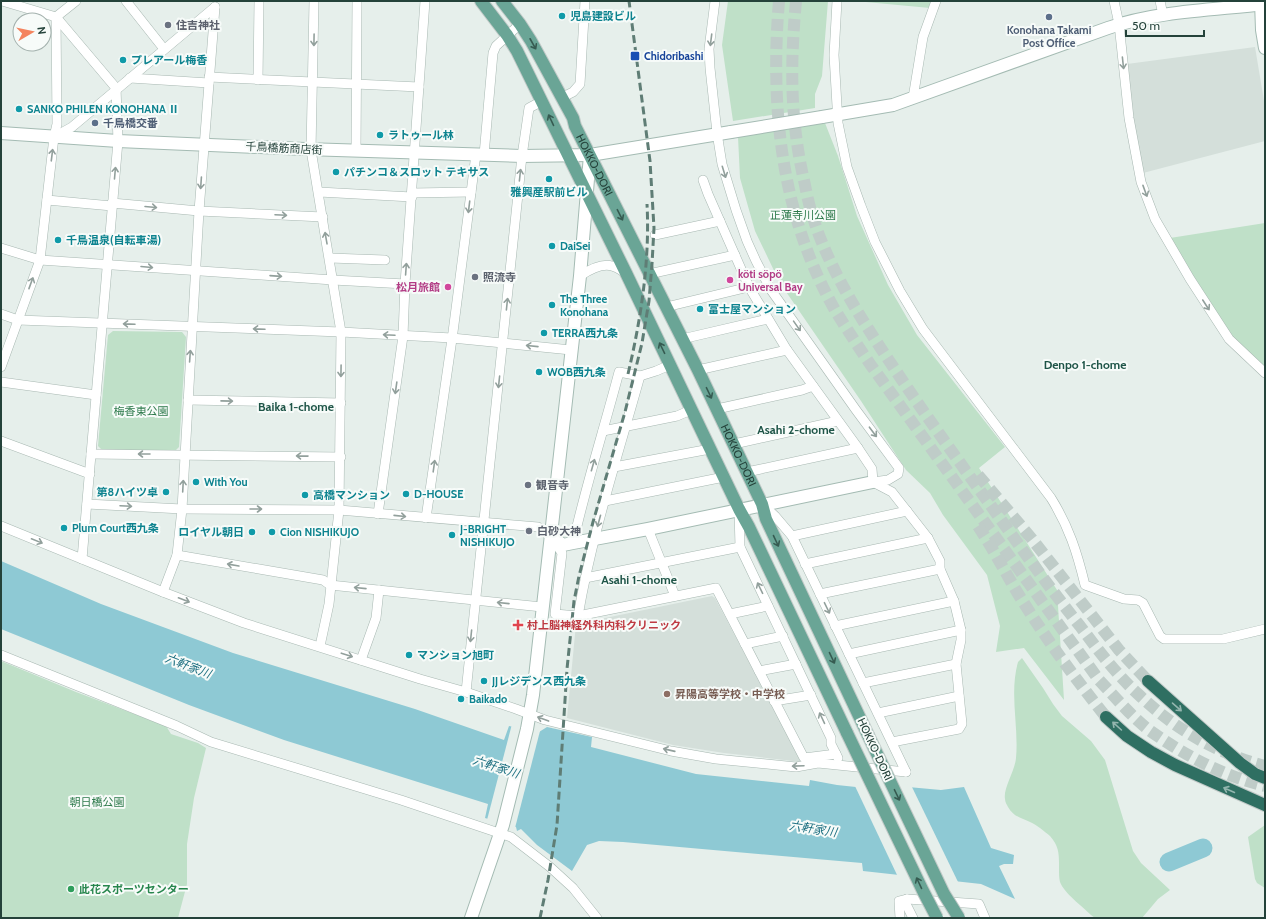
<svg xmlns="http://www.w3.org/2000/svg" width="1266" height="919" viewBox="0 0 1266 919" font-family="Cabin,'Noto Sans JP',sans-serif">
<rect width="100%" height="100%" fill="#e6efeb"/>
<g fill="#d4dfda">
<path d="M1255,47L1265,107V141L1143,173L1133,130L1127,64Z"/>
<path d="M712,596L715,598L802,762L724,753L673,745L567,718L576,624Z"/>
</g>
<g fill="#bfe0c8">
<path d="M728,1H828L822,76L815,94V108L733,121L722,45Z"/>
<path d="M855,1H932L930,8Z"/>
<path d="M825,123L838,156L857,216L888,285L917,335L1005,447L979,468L1057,590L1064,700L1024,648L996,652L1000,626L987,575L943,515L930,493L906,470L861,401L780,283L755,231L740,178L738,137Z"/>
<path d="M1265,223V368L1229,334L1170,238Z"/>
<path d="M113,331L182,332L186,337L179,447L174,452L102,450L98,446L108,335Z"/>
<path d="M1022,658L1043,688L1053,704L1062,716L1091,741L1105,760L1133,851L1141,863L1170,890L1158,899L1142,918H1095L1091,915C1082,906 1064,893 1060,882C1059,878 1059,874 1059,870C1059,856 1060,847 1050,836C1044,831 1037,825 1030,822C1021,818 1014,817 1008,807C1007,805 1005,802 1005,799C1003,788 1015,771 1016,758C1019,726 1009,694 1018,662Z"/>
<path d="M1,661L76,692L166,726L171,734L198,743L206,748L194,798L187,844V884L178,918H1Z"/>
<path d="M1265,825V888L1257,883L1255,879L1248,837Z"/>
</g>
<path fill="#8ec9d4" d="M1,561L101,604L233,653L415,709L504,740L509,726L539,732L547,727L592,737L591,747L696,774L809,786L810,780L837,785L856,787H908L941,790L964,787L991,848L1014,855L1013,864H1004L999,866L1015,899L981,884L863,871L862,863L623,842L599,841L587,845L572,871L537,845L521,829L517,831L516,827L485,818L488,804L284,740L189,705L1,629Z"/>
<g fill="#e6efeb">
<path d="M512,724L540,731L515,828L487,820Z"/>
<path d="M854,784L911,785L959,884L898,877Z"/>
</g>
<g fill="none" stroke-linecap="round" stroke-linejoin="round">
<path stroke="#8ec9d4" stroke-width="19" d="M1169,862L1203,848"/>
<g stroke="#bfccc8" stroke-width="12" stroke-dasharray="12 6" stroke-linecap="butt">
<path d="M779,1C770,108 781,215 835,310C846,328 858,346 870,364L1099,680C1115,697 1130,715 1149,730C1184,755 1223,776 1265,786"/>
<path d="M796,1C790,66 790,121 805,185C808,202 813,219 819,235C838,284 867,328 896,371C926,416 958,460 989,503C1019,545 1048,586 1080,626C1098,650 1116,674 1138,694C1175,729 1216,753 1265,766"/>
<path d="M978,475L1032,539L1119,650L1148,681"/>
<path d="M978,526C992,547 1004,570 1017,592C1044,636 1074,677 1106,717"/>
</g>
<g stroke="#a8b8b2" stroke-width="10">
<g id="street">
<path d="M2,1L56,17L116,88L118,141L82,559"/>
<path d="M126,1L164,49"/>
<path d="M314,1L311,150L341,332L339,510L329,604L320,646"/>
<path d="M715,1L709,49L710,68L717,133L722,164L736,210L747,241L756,261L771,290L856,410L899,468L898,474L888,480L873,482"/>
<path d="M837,1L834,55L838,123L847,167L861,206L875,242L900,291L923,329L1051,498C1069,527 1077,552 1085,585L1124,599L1138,600L1143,603L1160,636L1164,639H1223L1265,629"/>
<path d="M1114,1L1119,24L1129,118L1141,182L1155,219L1190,279L1229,339L1265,373"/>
<path d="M1160,1L1163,15"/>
<path d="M56,17L76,1"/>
<path d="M209,77L419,87"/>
<path d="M130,78L209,83"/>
<path d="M258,80L259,1"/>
<path d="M561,98L573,92L580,84L585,1"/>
<path d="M913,98L923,37L936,1"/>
<path d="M54,137L72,127L215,7"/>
<path d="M356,151L357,1"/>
<path d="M484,155L493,53L496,46L520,24"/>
<path d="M703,180L708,194L749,287L787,350L858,448L872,469L873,482L892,492L928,538L940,561V569L954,601L961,630V640L956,664L962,724L959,729L892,742"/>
<path d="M319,192L412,197"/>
<path d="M412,193L471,192"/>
<path d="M47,200L112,206"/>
<path d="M112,203L199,211L323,217"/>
<path d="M655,235L720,221"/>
<path d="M1,248L40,260L333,280L405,284"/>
<path d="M330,258L385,260"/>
<path d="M649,274L735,255"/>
<path d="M580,276C589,270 601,263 612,266C617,267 622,271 626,273"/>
<path d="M666,307L749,287"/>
<path d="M1,314L18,320L341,332L452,338L571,350"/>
<path d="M682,339L768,319"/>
<path d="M1,367L40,260L54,137L57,124L56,17"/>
<path d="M698,370L787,350"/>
<path d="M1,382L96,395"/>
<path d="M188,400L341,403"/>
<path d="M717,409L802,390L813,386"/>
<path d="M603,431L677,416L691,410"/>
<path d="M1,441L90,474"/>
<path d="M734,444L838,421"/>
<path d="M91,454L341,457"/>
<path d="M614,467L710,449"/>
<path d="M747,472L858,448"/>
<path d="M605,501L724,477"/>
<path d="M87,504L182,509L339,510L538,527L550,535L562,553L555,614L578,616L716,588L804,758L836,754"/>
<path d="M762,504L775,516L792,536L906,772"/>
<path d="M739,511L740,547L831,738V744L838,758"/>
<path d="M378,514L403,336L405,284L425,1"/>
<path d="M426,518L453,332L476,154"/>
<path d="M1,526L163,592L244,623L420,679L466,692L516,709L545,720L671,751L716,759L796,767L818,763L906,772"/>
<path d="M648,529L675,596"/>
<path d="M792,536L907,511"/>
<path d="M573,543C586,485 604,429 619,372L640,376L656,371L670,365"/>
<path d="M177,555L323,580L330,585L542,607"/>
<path d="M805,564L928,538"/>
<path d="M585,578L740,547"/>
<path d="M163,592L177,555L182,509L199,211L215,7"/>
<path d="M820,594L940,569"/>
<path d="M730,614L768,606"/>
<path d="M578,616C592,534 618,455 640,376"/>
<path d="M835,626L954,601"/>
<path d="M745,644L783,636"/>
<path d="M849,654L961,630"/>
<path d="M1,655L177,726L211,742L401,800L511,837L550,867L573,888L597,918"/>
<path d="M361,660L376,618L379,590"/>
<path d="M759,671L796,664"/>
<path d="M863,683L956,664"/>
<path d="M466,692L522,156L529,108L542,101"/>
<path d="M774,701L811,695"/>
<path d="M878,713L959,696"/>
<path d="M907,899L905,902L913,918"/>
<path d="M900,918L899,901L907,899L979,904L985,918"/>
</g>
</g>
<g stroke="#a4bbb3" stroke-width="14">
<g id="secondary">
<path d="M1261,1L1262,30L1265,48"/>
<path d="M822,117L893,105L1108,28C1157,11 1213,10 1265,4"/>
<path d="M1,133L118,141L305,149L522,156L590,155L731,132"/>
<path d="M550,535L563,545L573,543L648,529L873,482"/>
<path d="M471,918L503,825L527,729L533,695L580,276L590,155"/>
</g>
</g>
<g stroke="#c2cac8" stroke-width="14">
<g id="primary">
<path d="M481,1L507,35L517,51L626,273L739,509L749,527L847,733"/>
<path id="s1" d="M502,1L520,24L531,41L573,118L575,126L698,370L762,504L766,519L868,735"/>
</g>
</g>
<g stroke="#c2cac8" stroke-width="14">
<g id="highway">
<path d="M1148,681L1240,763L1255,774L1265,778"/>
<path d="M1106,717L1127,736L1151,752L1175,765L1265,805"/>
</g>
</g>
<use href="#street" stroke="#fff" stroke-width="9"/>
<use href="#secondary" stroke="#fff" stroke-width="12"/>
<use href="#primary" stroke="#6aa596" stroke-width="12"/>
<use href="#highway" stroke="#2f6f62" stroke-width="12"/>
<g stroke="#5f7d75" stroke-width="3" stroke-dasharray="8 4" stroke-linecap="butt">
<path d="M628,374C641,319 650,260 647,204"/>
<path d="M540,918L548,880L557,825L567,669L574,601L579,576L593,522L625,412L642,343L649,301L652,264L654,228L650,161L629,1"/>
</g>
<g stroke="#a4bbb3" stroke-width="14" stroke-linecap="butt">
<path id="secondary-bridge" d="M731,132L822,117"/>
</g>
<g stroke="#c2cac8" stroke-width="14" stroke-linecap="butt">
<g id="primary-bridge">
<path d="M847,733L923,891L937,918"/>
<path d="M868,735L944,894L959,918"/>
</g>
</g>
<use href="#secondary-bridge" stroke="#fff" stroke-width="12"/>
<use href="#primary-bridge" stroke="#6aa596" stroke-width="12"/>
</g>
<defs><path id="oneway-shaft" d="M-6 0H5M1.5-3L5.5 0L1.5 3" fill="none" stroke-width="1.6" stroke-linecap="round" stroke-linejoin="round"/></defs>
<g stroke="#92a09c">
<use href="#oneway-shaft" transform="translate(314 40) rotate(91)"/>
<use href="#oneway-shaft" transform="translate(711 40) rotate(97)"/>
<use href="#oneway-shaft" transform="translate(1123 63) rotate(84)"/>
<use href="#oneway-shaft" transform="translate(52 155) rotate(-83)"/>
<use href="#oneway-shaft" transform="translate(724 172) rotate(73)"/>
<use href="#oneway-shaft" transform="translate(115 173) rotate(-85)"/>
<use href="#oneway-shaft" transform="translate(520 175) rotate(-84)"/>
<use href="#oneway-shaft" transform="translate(201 183) rotate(94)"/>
<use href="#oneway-shaft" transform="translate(1145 191) rotate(70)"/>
<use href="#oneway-shaft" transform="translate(151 207) rotate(5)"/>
<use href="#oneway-shaft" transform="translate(469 207) rotate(97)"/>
<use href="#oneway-shaft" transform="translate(281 215) rotate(3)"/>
<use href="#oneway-shaft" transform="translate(326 238) rotate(-100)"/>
<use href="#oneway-shaft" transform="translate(147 267) rotate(5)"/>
<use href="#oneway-shaft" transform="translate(406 269) rotate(-86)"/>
<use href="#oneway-shaft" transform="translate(276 276) rotate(4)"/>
<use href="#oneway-shaft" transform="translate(31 283) rotate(-70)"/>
<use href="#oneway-shaft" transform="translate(507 304) rotate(-84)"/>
<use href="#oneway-shaft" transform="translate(1206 305) rotate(57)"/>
<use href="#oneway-shaft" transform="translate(129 324) rotate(-178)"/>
<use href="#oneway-shaft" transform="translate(797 326) rotate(55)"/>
<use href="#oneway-shaft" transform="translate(259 329) rotate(-178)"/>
<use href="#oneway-shaft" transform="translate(389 335) rotate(-177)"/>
<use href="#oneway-shaft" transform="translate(532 346) rotate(-174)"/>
<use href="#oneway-shaft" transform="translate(190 356) rotate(-86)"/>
<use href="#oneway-shaft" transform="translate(341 371) rotate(91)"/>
<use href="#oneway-shaft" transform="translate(499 382) rotate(96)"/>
<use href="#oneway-shaft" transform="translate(396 388) rotate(98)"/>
<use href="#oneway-shaft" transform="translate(227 401) rotate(1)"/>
<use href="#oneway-shaft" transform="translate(873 432) rotate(53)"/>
<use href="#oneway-shaft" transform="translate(144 454) rotate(-180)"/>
<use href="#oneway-shaft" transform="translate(302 456) rotate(-179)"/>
<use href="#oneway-shaft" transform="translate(593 465) rotate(-74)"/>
<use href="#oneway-shaft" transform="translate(434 466) rotate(-82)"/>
<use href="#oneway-shaft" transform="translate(183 486) rotate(-87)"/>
<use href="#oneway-shaft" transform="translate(126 506) rotate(3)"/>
<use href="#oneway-shaft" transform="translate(256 509)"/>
<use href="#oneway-shaft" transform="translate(400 516) rotate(6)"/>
<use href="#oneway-shaft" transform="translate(599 521) rotate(105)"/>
<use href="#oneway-shaft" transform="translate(37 541) rotate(22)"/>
<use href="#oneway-shaft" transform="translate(233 565) rotate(-170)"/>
<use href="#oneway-shaft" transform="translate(360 588) rotate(-174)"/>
<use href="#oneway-shaft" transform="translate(760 588) rotate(-116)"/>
<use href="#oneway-shaft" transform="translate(184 600) rotate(21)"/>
<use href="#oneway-shaft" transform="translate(503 603) rotate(-174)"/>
<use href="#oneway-shaft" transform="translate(827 608) rotate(64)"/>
<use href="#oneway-shaft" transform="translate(471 636) rotate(96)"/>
<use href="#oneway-shaft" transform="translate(347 655) rotate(18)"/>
<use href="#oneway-shaft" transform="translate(822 718) rotate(-115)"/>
<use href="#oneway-shaft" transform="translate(543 719) rotate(-160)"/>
<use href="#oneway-shaft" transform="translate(669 750) rotate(-167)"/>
<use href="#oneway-shaft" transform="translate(798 766) rotate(178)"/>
</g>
<g stroke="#365b51">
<use href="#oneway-shaft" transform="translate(533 44) rotate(61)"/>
<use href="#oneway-shaft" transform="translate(551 120) rotate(-115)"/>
<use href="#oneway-shaft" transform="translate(620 215) rotate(63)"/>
<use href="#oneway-shaft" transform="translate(662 348) rotate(-116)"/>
<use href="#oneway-shaft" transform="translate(709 393) rotate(64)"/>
<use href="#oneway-shaft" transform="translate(776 541) rotate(65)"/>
<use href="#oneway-shaft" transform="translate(832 658) rotate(65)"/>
<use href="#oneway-shaft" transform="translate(897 795) rotate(64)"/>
<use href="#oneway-shaft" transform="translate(919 883) rotate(-115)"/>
</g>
<g stroke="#93b5ae">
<use href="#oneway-shaft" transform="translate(1177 707) rotate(41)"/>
<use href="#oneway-shaft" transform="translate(1117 726) rotate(-138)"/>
<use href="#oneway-shaft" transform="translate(1229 790) rotate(-156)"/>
</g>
<g fill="#0f9aa8" stroke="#f7fbf9" stroke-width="1.5">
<circle cx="562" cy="16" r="4"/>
<circle cx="123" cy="60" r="4"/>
<circle cx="19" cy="109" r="4"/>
<circle cx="380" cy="135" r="4"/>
<circle cx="336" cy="172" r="4"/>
<circle cx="549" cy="179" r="4"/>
<circle cx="58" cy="240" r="4"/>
<circle cx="552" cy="246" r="4"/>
<circle cx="552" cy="305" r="4"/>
<circle cx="700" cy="309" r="4"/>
<circle cx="544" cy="333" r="4"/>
<circle cx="539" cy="372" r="4"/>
<circle cx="196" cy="482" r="4"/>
<circle cx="166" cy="492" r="4"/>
<circle cx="406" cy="494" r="4"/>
<circle cx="305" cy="495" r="4"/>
<circle cx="64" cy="528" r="4"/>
<circle cx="252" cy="532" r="4"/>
<circle cx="272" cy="532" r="4"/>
<circle cx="452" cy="535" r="4"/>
<circle cx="409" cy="655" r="4"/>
<circle cx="484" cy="681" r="4"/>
<circle cx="461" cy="699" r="4"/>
</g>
<g fill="#5c6f8a" stroke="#f7fbf9" stroke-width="1.5">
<circle cx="1049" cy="17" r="4"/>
<circle cx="95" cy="123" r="4"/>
</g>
<g fill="#6b7280" stroke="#f7fbf9" stroke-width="1.5">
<circle cx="168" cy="25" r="4"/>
<circle cx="475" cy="277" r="4"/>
<circle cx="528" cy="485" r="4"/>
<circle cx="529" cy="531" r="4"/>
</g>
<rect fill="#1a4fb4" stroke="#f7fbf9" stroke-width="1.5" x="630" y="51" width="10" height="10" rx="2"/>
<g fill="#d1479c" stroke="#f7fbf9" stroke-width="1.5">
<circle cx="730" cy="280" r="4"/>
<circle cx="448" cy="287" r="4"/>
</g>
<path fill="#e0444e" stroke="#f7fbf9" stroke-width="1.5" d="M516 619h4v4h4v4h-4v4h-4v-4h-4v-4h4z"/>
<circle fill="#8d6e63" stroke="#f7fbf9" stroke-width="1.5" cx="667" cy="694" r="4"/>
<circle fill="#2e9e5b" stroke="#f7fbf9" stroke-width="1.5" cx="71" cy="889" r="4"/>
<g text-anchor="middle" stroke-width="4" stroke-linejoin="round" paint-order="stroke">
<g font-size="11" font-weight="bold" fill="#0d838f" stroke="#f7fbf9" text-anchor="start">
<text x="570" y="20">児島建設ビル</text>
<text x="131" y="64">プレアール梅香</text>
<text x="27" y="113">SANKO PHILEN KONOHANA Ⅱ</text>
<text x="388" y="139">ラトゥール林</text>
<text x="344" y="176">パチンコ＆スロット テキサス</text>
<text x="549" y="196" text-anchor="middle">雅興産駅前ビル</text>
<text x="66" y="244">千鳥温泉(自転車湯)</text>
<text x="560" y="250">DaiSei</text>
<text x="560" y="303">The Three<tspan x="560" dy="13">Konohana</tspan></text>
<text x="708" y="313">富士屋マンション</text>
<text x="552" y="337">TERRA西九条</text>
<text x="547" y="376">WOB西九条</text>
<text x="204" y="486">With You</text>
<text x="158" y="496" text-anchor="end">第8ハイツ卓</text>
<text x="414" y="498">D-HOUSE</text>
<text x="313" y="499">高橋マンション</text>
<text x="72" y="532">Plum Court西九条</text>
<text x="460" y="533">J-BRIGHT<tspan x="460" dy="13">NISHIKUJO</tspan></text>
<text x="244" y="536" text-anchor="end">ロイヤル朝日</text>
<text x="280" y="536">Cion NISHIKUJO</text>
<text x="417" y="659">マンション旭町</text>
<text x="492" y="685">JJレジデンス西九条</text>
<text x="469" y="703">Baikado</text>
</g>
<g font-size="11" font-weight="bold" fill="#5b616d" stroke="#f7fbf9" text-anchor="start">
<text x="176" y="29">住吉神社</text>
<text x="483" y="281">照流寺</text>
<text x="536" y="489">観音寺</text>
<text x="537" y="535">白砂大神</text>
</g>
<g font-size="11" font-weight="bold" fill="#4e5e75" stroke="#f7fbf9">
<text x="1049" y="34">Konohana Takami<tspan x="1049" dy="13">Post Office</tspan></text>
<text x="103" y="127" text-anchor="start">千鳥橋交番</text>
</g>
<g font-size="11" font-weight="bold" fill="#164399" stroke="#f7fbf9" text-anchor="start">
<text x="644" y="60">Chidoribashi</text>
</g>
<g font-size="11" fill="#24423a" stroke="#f7fbf9">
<text transform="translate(284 148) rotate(3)" y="4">千鳥橋筋商店街</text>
<text dy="4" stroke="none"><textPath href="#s1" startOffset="189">HOKKO-DORI</textPath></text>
<text dy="4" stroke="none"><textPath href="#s1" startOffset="513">HOKKO-DORI</textPath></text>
<text transform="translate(875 749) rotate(65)" y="4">HOKKO-DORI</text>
</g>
<g font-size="11" fill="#2d7a4b" stroke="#f7fbf9">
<text x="803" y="219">正蓮寺川公園</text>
<text x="141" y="415">梅香東公園</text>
<text x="97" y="806">朝日橋公園</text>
</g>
<g font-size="11" font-weight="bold" fill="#b23c85" stroke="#f7fbf9" text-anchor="start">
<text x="738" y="278">köti söpö<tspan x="738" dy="13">Universal Bay</tspan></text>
<text x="440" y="291" text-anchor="end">松月旅館</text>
</g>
<g font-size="11" font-weight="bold" fill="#be3a42" stroke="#f7fbf9" text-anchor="start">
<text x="527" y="629">村上脳神経外科内科クリニック</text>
</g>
<g font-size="11" font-weight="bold" fill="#785e54" stroke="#f7fbf9" text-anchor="start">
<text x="675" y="698">昇陽高等学校・中学校</text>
</g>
<g font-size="11" font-weight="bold" fill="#27864d" stroke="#f7fbf9" text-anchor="start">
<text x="79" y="893">此花スポーツセンター</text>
</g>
<g font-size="12" font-weight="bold" fill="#1f5548" stroke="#f7fbf9">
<text x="1085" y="369">Denpo 1-chome</text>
<text x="296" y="411">Baika 1-chome</text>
<text x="796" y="434">Asahi 2-chome</text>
<text x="639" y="584">Asahi 1-chome</text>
</g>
<g font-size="12" font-style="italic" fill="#1c6f80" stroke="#f7fbf9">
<text transform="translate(188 666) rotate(21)" y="4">六軒家川</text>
<text transform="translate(496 767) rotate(18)" y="4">六軒家川</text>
<text transform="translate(813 829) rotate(9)" y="4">六軒家川</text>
</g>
</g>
<rect width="1266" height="919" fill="none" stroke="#24423a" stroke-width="4"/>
<g transform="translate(32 32) rotate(81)"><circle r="19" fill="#f7fbf9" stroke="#a3b1ad"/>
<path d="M0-3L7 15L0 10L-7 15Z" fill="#f4845f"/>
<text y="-6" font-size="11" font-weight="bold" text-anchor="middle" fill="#24423a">N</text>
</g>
<path d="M1126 30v6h78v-6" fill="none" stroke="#24423a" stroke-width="2"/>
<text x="1132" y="30" font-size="12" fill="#24423a" stroke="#f7fbf9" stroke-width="3" paint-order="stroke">50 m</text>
</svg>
